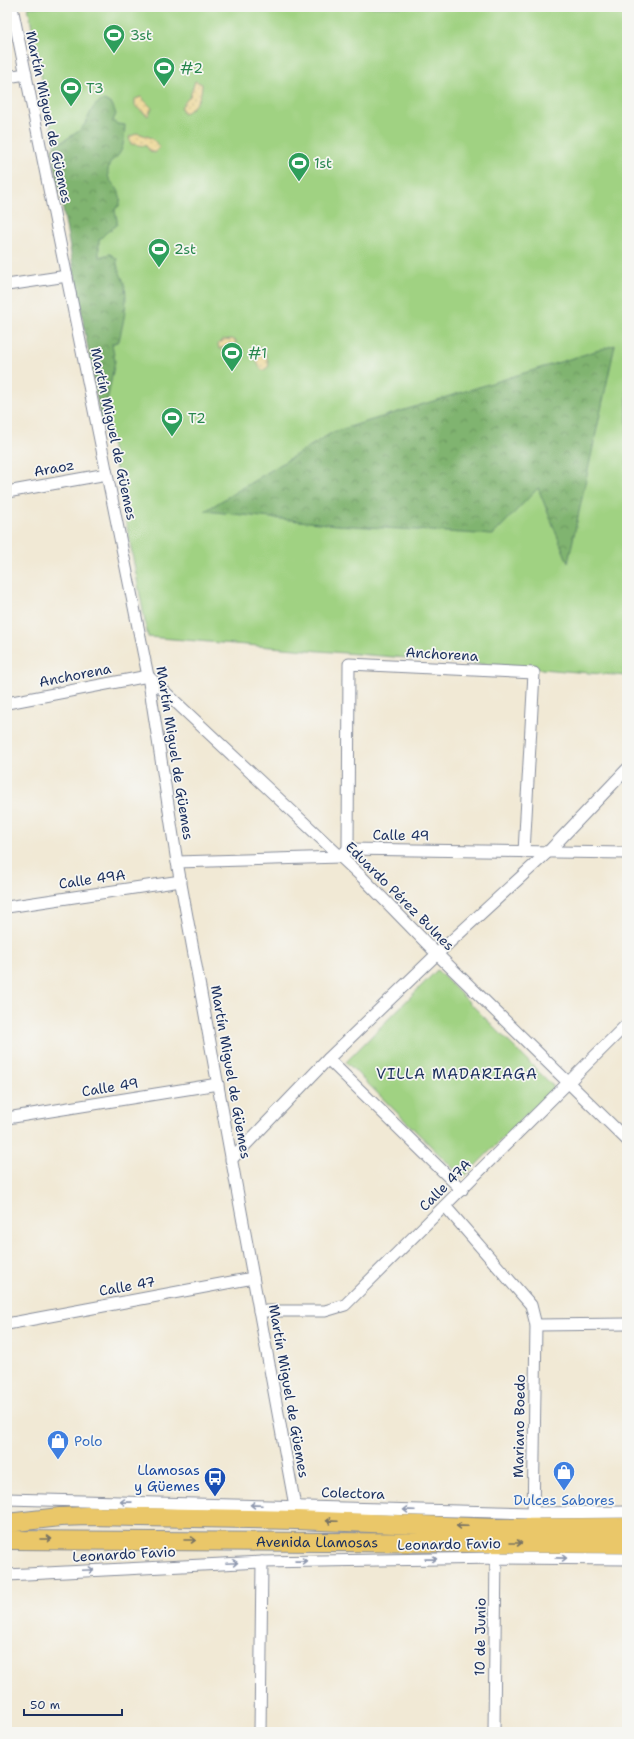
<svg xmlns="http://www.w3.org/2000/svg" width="634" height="1739" viewBox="0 0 634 1739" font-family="'Shantell Sans',sans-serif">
<defs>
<pattern id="forest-crowns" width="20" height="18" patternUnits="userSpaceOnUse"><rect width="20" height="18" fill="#80b470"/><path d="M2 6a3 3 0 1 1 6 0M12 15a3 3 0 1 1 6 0" fill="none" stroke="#68935f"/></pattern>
<pattern id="sand-dots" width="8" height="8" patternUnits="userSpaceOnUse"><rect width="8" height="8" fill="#eeda9e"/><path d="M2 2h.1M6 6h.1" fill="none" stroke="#ccbb8a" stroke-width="1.8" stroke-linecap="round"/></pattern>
</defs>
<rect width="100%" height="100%" fill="#f6f6f2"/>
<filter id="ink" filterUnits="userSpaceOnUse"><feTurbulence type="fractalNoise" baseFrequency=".025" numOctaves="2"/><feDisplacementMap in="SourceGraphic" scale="8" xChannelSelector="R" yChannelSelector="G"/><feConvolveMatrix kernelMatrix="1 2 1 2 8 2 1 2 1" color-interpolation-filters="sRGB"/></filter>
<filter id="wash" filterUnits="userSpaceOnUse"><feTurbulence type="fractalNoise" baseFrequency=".012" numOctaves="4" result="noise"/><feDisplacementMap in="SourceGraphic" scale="16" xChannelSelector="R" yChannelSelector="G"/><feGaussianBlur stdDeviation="0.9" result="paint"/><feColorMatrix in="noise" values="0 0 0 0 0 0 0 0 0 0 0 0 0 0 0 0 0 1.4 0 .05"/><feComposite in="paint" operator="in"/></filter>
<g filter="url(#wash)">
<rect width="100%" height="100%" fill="#f1e9d5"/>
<g fill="#a0d282" stroke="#5e8070">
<path d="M28,7H627V676L148,637Z"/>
<path d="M437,970L554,1087L463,1178L346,1062Z"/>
</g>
<g fill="url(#forest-crowns)" stroke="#4e7267">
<path d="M104,100L112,104L116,114L113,121L117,124L125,125C124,138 125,154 111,161C101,183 118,182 120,196C121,199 120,203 119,206L115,209C115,215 118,219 117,225L107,232L99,240V257L110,254L117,259C116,269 123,277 125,286C128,305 123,323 119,341L112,344L115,361L102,427L52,148C59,143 76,134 81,129C91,118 89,105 104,100Z"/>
<path d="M615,345L568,563L538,488L493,535L337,525L205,511L333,432Z"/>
</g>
<g fill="url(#sand-dots)" stroke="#84847e">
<path d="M195,81L202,84C202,98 195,108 183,114L181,107L190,96Z"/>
<path d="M141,97L152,108L148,116L135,106V99Z"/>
<path d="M138,133L152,138L160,147L155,153L150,151L146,146L131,144L129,137Z"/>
<path d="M232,339L236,341L235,345H228L219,349L218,344L222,340Z"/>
<path d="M254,347C265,349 267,355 269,366L263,371C256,365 257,357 251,351Z"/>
</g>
</g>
<g filter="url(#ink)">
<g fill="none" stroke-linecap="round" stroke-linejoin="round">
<g stroke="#868c9a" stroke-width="13">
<g id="minor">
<path d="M12,7L148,676L177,862L295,1506"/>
<path d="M7,77L26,74"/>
<path d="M7,285L67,276"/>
<path d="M7,492L107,474"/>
<path d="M148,676L362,877L437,954L627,1140"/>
<path d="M7,703L148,676"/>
<path d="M348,849L349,664L534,673L524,852"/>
<path d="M177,862L340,857L348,849L627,853"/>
<path d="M7,907L181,881"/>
<path d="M328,1059L462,1190"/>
<path d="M7,1118L218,1084"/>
<path d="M231,1160L328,1059L437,954L548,852L627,769"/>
<path d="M445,1206L531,1305L536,1325L533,1519"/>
<path d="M259,1311H325L345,1305L627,1024"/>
<path d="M7,1324L253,1278"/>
<path d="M536,1325L627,1324"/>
<path d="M7,1499L532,1513L627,1512"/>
<path d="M7,1575L262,1562L496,1558L627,1559"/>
<path d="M260,1732L262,1562"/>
<path d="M494,1732L496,1551"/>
</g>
</g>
<g stroke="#868c9a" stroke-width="20">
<g id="trunk">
<path d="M7,1523L60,1517L87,1516L296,1520L494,1528L627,1527"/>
<path id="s1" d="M7,1540L627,1544"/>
</g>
</g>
<use href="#minor" stroke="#fff" stroke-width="11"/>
<use href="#trunk" stroke="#eac769" stroke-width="18"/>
</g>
<defs><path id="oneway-shaft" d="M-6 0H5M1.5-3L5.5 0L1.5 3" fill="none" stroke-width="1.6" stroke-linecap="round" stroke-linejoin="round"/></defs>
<g stroke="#8d97ae">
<use href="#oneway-shaft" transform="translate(126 1502) rotate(-179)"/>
<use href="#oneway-shaft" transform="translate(256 1505) rotate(-178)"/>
<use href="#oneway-shaft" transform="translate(409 1510) rotate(-178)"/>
<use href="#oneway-shaft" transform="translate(561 1558) rotate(1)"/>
<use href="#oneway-shaft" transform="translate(431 1559) rotate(-1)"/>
<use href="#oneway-shaft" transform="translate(301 1561) rotate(-1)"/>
<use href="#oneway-shaft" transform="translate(232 1563) rotate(-3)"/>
<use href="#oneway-shaft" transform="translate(88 1570) rotate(-3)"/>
</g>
<g stroke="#787363">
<use href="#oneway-shaft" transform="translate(332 1521) rotate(-178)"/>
<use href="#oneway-shaft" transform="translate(462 1526) rotate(-178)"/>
<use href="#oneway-shaft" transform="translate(46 1539)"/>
<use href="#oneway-shaft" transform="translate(190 1540)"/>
<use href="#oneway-shaft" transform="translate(516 1543)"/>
</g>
</g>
<defs>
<g id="stadium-pin" transform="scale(1.15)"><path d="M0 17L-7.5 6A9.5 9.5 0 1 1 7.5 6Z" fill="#2e9e5b" stroke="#f6f6f2"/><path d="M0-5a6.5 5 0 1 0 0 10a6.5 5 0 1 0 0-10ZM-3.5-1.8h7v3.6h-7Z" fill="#fff"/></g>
<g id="shop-pin" transform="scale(1.15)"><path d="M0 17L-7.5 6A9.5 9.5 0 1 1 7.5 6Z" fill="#3f7fe0" stroke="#f6f6f2"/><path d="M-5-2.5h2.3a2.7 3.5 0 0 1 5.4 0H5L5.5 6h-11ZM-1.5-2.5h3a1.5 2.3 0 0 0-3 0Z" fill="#fff"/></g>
<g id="bus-pin" transform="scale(1.15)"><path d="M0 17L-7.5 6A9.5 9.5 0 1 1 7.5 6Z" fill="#1a4fb4" stroke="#f6f6f2"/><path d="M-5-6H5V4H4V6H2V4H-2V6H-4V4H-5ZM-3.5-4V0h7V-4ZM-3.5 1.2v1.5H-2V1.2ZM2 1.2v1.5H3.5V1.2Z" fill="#fff"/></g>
</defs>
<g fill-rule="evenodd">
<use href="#stadium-pin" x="114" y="35"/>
<use href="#stadium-pin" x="164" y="68"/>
<use href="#stadium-pin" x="71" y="88"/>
<use href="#stadium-pin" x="299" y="163"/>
<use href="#stadium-pin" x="159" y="249"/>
<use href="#stadium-pin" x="232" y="353"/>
<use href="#stadium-pin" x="172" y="418"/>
<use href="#shop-pin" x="58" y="1441"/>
<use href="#shop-pin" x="564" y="1472"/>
<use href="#bus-pin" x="215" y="1478"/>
</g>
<g text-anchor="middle" stroke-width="3.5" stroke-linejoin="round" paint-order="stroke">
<g font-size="14" fill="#27864d" stroke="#f6f6f2" text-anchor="start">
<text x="130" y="40">3st</text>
<text x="180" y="73">#2</text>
<text x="86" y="93">T3</text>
<text x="314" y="168">1st</text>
<text x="174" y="254">2st</text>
<text x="248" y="358">#1</text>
<text x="188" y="423">T2</text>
</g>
<g font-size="14" fill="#1b2f5e" stroke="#f6f6f2">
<text transform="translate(49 117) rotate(78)" y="5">Martín Miguel de Güemes</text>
<text transform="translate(114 434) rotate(78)" y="5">Martín Miguel de Güemes</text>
<text transform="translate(54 468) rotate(-10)" y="5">Araoz</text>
<text transform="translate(442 654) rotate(3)" y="5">Anchorena</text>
<text transform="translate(75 675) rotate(-11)" y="5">Anchorena</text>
<text transform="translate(175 753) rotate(81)" y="5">Martín Miguel de Güemes</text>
<text transform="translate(401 835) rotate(1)" y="5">Calle 49</text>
<text transform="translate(92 879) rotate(-8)" y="5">Calle 49A</text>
<text transform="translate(400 896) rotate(45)" y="5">Eduardo Pérez Bulnes</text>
<text transform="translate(231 1072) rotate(80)" y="5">Martín Miguel de Güemes</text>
<text transform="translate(110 1087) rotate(-9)" y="5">Calle 49</text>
<text transform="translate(445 1185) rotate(-45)" y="5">Calle 47A</text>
<text transform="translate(127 1286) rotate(-10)" y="5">Calle 47</text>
<text transform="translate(289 1391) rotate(80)" y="5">Martín Miguel de Güemes</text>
<text transform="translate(519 1426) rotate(-89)" y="5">Mariano Boedo</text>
<text transform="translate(353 1493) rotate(2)" y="5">Colectora</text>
<text dy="5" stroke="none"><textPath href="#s1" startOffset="310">Avenida Llamosas</textPath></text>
<text transform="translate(449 1544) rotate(-1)" y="5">Leonardo Favio</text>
<text transform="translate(124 1554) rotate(-3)" y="5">Leonardo Favio</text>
<text transform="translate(480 1637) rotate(-89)" y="5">10 de Junio</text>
</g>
<g font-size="14" fill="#366cbe" stroke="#f6f6f2" text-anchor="start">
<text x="74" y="1446">Polo</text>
<text x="564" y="1505" text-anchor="middle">Dulces Sabores</text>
</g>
<g font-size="14" fill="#164399" stroke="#f6f6f2" text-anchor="end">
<text x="200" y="1475">Llamosas<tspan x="200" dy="16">y Güemes</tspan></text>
</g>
<g font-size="15" letter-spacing="1" fill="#1b2f5e" stroke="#f6f6f2">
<text x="457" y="1079">VILLA MADARIAGA</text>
</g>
</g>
<rect width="634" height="1739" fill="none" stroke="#f6f6f2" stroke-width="24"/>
<path d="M24 1709v6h98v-6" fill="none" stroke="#1b2f5e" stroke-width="2"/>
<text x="30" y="1709" font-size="12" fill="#1b2f5e" stroke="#f6f6f2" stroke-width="3" paint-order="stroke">50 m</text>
</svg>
